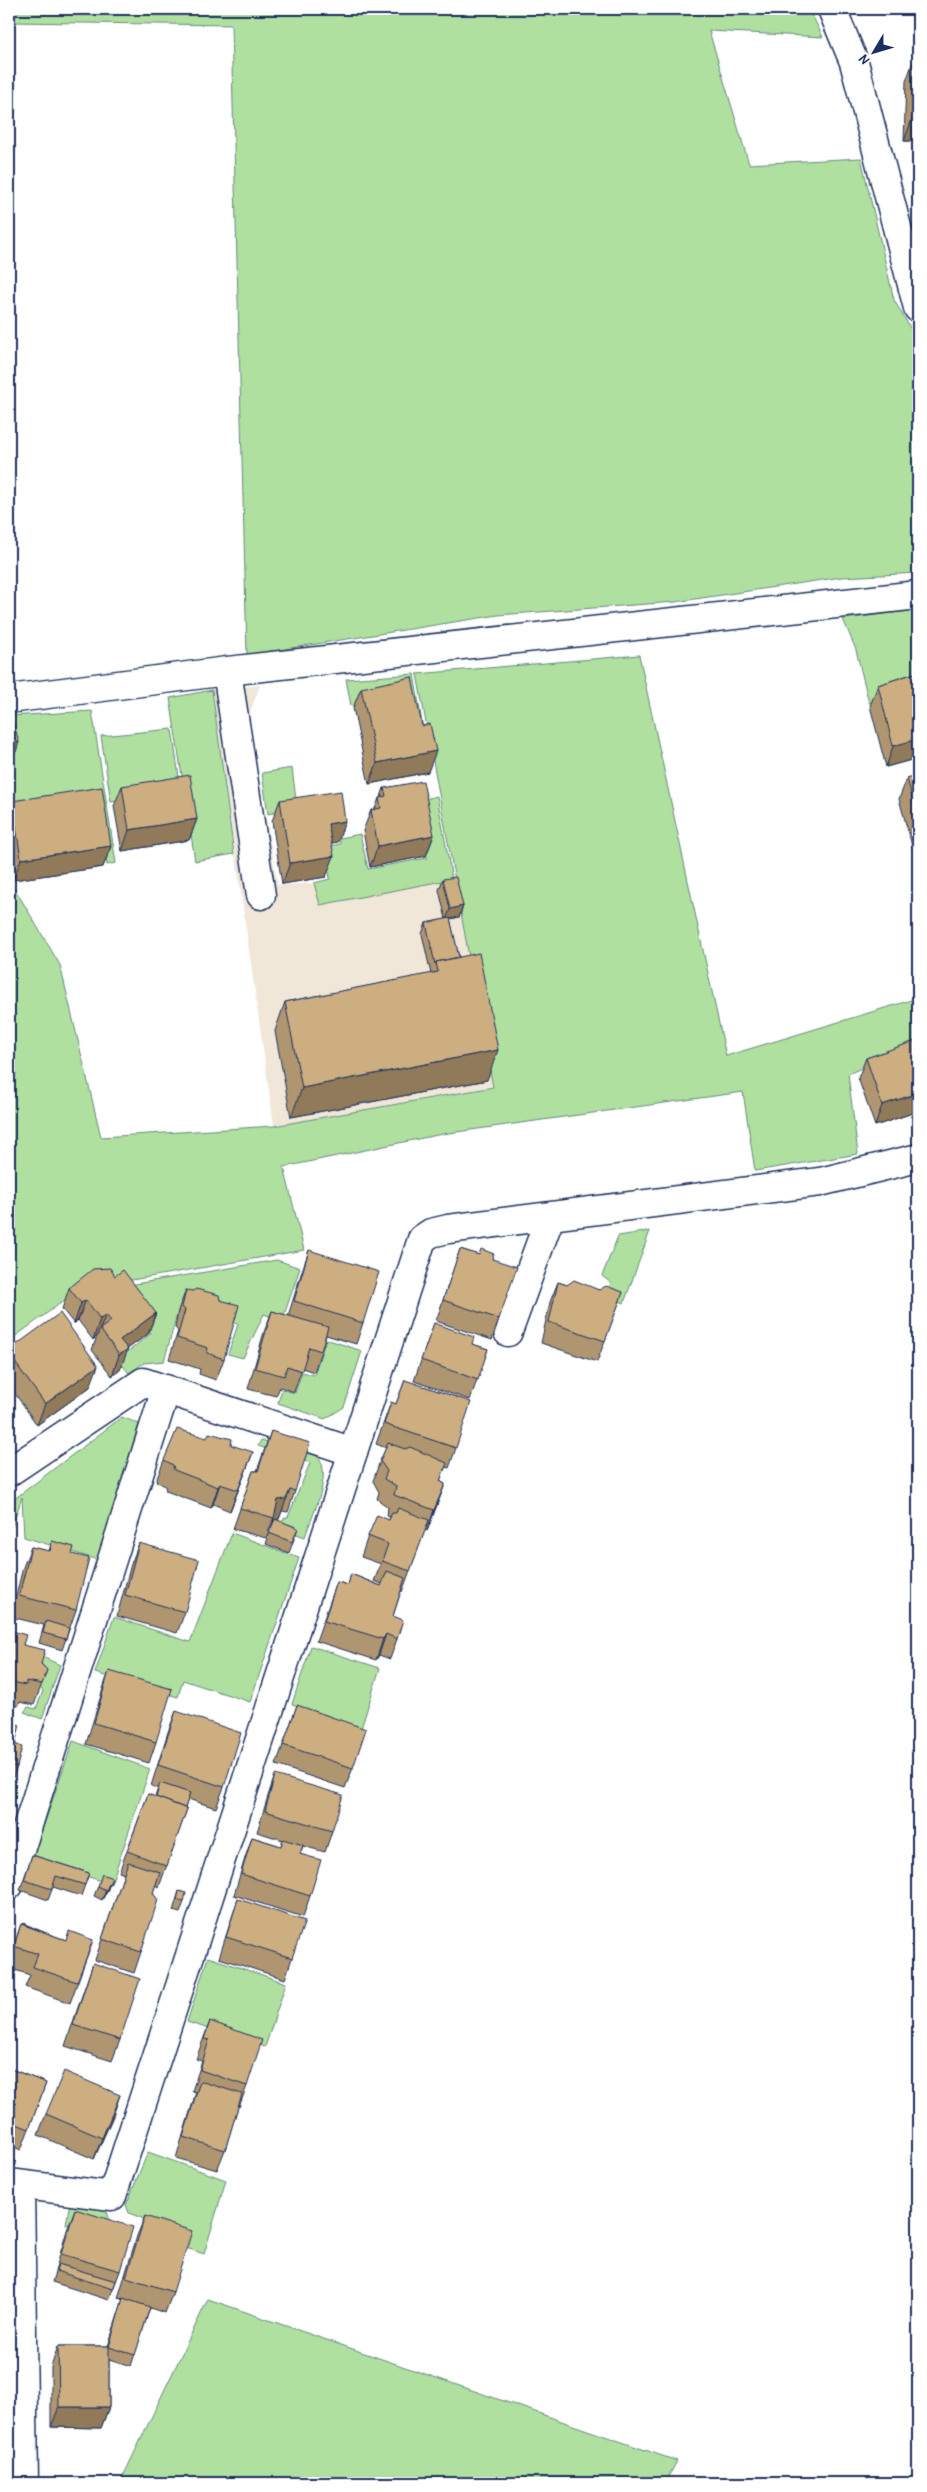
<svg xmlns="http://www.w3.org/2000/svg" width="927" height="2492" viewBox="0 0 927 2492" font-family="'Patrick Hand',sans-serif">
<rect width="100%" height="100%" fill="#fff"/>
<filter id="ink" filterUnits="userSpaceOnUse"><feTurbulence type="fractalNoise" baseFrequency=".02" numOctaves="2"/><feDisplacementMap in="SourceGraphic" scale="10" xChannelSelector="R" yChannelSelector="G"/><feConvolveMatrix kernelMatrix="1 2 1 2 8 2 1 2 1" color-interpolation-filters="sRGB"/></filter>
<g filter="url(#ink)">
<path fill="#f0e7d9" d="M260,685L248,718L278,885L314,883L321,905L454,877L493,1086L274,1126L212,690Z"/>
<g fill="#b0e09f" stroke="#66887e">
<path d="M9,9H809L823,37L709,31L749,164L861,158L894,300L918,341V573L842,577L675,602L498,615L247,655L231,25L9,22Z"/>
<path d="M918,610V690L869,703L856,650L843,619Z"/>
<path d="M639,655L726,1056L918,998V1043L848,1074L858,1154L755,1171L743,1092L442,1134L284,1167L304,1250L80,1289L9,1341V879L60,965L101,1137L274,1126L493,1087L417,674Z"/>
<path d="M414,674L425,741L407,697L351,706L346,679Z"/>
<path d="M212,690L234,854L195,861L170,698Z"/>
<path d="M92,711L116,863L107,865L98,803L9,817V716Z"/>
<path d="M172,729L181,791L111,802L101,736Z"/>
<path d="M292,768L297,807L268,814L262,773Z"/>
<path d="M437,796L452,879L320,905L314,883L330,879L325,847L340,844V838L360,834L368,869L427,858L420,800Z"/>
<path d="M650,1231L624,1303L606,1296L611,1283L602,1276L618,1236Z"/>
<path d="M277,1260L300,1268L282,1321L264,1314L243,1358L228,1354L238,1324L180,1304L164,1361L144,1363L129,1373L118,1360L151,1333L117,1287Z"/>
<path d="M326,1339L362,1351L344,1407L325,1419L278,1403L282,1389L295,1393L302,1372L314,1375Z"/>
<path d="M122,1417L139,1424L98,1560L24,1537L22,1497L9,1536V1503Z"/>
<path d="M261,1440L318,1456C333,1476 312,1515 305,1537L280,1528L284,1518L288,1517L310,1463L258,1446Z"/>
<path d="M232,1533L299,1558L250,1702L183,1680L178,1697L95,1673L114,1617L190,1642Z"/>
<path d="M311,1646L380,1668L359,1735L326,1715L292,1704Z"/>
<path d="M25,1649L60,1665L42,1719L24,1712L28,1707L36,1709L43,1691L38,1684Z"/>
<path d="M73,1741L150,1769L111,1884L32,1859Z"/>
<path d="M208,1957L286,1983L265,2047L187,2022Z"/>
<path d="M148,2152L226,2180L204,2254L189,2249L186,2236L129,2213L126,2205Z"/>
<path d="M70,2202L105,2206L112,2227L129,2235L128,2243L66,2224Z"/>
<path d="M208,2299L677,2461L665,2483H120Z"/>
</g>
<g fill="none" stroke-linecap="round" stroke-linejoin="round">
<g stroke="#1b2f5e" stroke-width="31">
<g id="minor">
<path d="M832,9L854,62L918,308"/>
<path d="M227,671L261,895"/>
<path d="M9,699L227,671L918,595"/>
<path d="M508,1332L550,1217"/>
<path d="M9,1472L143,1382L353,1452"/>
<path d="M9,1885L166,1389"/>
<path d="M9,2183L112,2196L422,1239L431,1233L448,1229L820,1182L918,1158"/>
<path d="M20,2185L24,2483"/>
</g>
</g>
<use href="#minor" stroke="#fff" stroke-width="28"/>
</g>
<g fill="#b0966f" stroke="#1b2f5e">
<path d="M918,48V141H904L906,81Z"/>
<path d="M918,672V765L911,760L886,767L870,706L878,685Z"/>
<path d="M361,688L428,772L369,784L353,708Z"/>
<path d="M918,775V867L899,799L907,778Z"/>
<path d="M122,786L197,819L189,840L122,851L114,806Z"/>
<path d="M384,788L434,835L426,856L370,867L363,831L371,810L375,809L379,798L381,797Z"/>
<path d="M280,800L338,842L331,843L326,877L282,884L272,821Z"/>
<path d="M12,801L111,846L103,867L13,880L9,852V809Z"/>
<path d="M443,879L463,906L459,917L450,919L487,1080L291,1117L275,1031L285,1002L431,974L422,934L426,923L446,919L439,890Z"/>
<path d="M918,1042V1111L875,1126L858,1078L866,1058Z"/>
<path d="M460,1249L492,1259L499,1319L492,1340L436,1321Z"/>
<path d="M309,1250L363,1323L356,1344L326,1335L321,1351L314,1372L302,1368L294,1392L280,1387L276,1396L248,1389L264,1332L272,1311L288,1316L302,1271Z"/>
<path d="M115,1276L156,1313L148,1334L127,1349L120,1370L112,1376L92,1350L97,1336L93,1340L78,1320L74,1324L62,1309L69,1288Z"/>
<path d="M558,1282L567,1285L599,1290L623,1292L597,1362L541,1343L550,1302Z"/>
<path d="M186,1290L224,1359L216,1380L199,1374L200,1369L169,1359L178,1331L175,1328L178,1311Z"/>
<path d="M434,1323L472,1344L488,1349L470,1400L414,1381Z"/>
<path d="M9,1350L90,1387L37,1425L9,1385Z"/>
<path d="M405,1380L456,1448L449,1468L445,1467L440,1481L445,1484L427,1531L425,1530L402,1592L401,1591L393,1616L397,1639L390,1659L379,1655L376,1660L316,1641L337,1582L348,1585L351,1574L381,1586L382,1584L374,1581L381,1564L361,1557L368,1536L389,1520L390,1517L387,1516L388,1507L377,1499L379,1492L373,1481L380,1461L386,1448L376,1444L391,1402L396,1404Z"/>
<path d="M271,1431L295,1491L288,1512L282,1511L279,1519L276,1520L298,1528L289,1553L266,1544L274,1520H273L266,1538L233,1529L253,1471H257Z"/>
<path d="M231,1445L245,1473L230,1511L213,1504L211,1508L166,1491L165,1486L156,1481L164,1460Z"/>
<path d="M52,1541L72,1554L76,1610L62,1650L39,1643L44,1625L11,1617L23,1567L31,1547L49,1551Z"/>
<path d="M139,1543L185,1612L177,1633L117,1616L131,1564Z"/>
<path d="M9,1630L47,1670L34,1705L20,1702L18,1706L9,1704Z"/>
<path d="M109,1671L156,1742L149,1763L86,1744L102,1692Z"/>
<path d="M297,1705L353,1768L345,1788L276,1765Z"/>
<path d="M176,1711L224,1787L216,1808L188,1799L185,1808L187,1809L159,1887L155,1885L153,1893L141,1952L134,1973L95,1960L124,1874L119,1872L148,1794L155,1797L158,1788L151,1786L168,1732Z"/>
<path d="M9,1721L15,1744L17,1767L9,1788Z"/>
<path d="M275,1775L332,1831L325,1852L303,1846L300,1854L310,1896L303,1917L234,1895L245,1858L252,1837L281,1846L283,1840L257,1832L268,1796Z"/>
<path d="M32,1855L89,1873L81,1896L53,1887L48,1900L20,1890Z"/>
<path d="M98,1886L108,1889L102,1900L94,1896Z"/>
<path d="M179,1891L184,1902L180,1913L173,1911Z"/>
<path d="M238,1899L292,1958L285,1979L219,1958L231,1920Z"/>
<path d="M21,1924L66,1940H93L70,2003L25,1987L30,1975L9,1968V1959Z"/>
<path d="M93,1963L120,2040L112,2061L65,2046Z"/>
<path d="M210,2021L247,2086L239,2107L238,2106L225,2150L217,2170L176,2158L196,2092L192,2091L202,2061L196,2059Z"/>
<path d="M9,2068L46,2083L21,2150L9,2145Z"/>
<path d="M46,2114L113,2116L94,2159L38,2135Z"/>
<path d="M75,2209L120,2271L109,2300L52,2282L67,2230Z"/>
<path d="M145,2216L173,2292L165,2313L150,2308L131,2366L109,2359V2407L101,2428L51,2427V2367L58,2346H108L123,2299L118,2298L137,2236Z"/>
</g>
<g fill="#907a5a" stroke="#1b2f5e">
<path d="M918,103V141H904Z"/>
<path d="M918,739L911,760L886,767L893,746Z"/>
<path d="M19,742L16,752L9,753V743Z"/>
<path d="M436,751L428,772L369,784L377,763Z"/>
<path d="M197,819L189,840L122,851L129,830Z"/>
<path d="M345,821L338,842L321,845L328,824Z"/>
<path d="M434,835L426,856L370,867L378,846Z"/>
<path d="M111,846L103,867L13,880L21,859Z"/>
<path d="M334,856L326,877L282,884L290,863Z"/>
<path d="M463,906L459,917L446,920L450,909Z"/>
<path d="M498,1050L487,1080L291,1117L302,1088Z"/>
<path d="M918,1093V1111L875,1126L882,1105Z"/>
<path d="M86,1300L78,1320L74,1324L81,1303Z"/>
<path d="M156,1313L148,1334L119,1355L120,1340Z"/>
<path d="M106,1315L97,1336L93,1340L100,1319Z"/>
<path d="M128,1349L120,1370L112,1376L119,1355Z"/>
<path d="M98,1366L90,1387L37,1425L45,1404Z"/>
<path d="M253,1452L245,1473L230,1511L238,1490Z"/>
<path d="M220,1484L213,1504L211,1508L218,1487Z"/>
<path d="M445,1484L437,1505L427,1531L434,1510Z"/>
<path d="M290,1490L279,1519L273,1520L278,1500Z"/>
<path d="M386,1634L379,1655L376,1660L383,1639Z"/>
<path d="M112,1878L108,1889L102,1900L106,1890Z"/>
<path d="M120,2095L113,2116L94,2159L102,2138Z"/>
<path d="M59,2407H109L101,2428L51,2427Z"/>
</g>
<g fill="#cdae81" stroke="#1b2f5e">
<path d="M918,672V739L893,746L878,685Z"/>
<path d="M412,677L422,726L430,724L436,751L377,763L361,688Z"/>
<path d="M9,708L19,742L9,743Z"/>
<path d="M190,775L197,819L129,830L122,786Z"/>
<path d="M918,775V821L907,778Z"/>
<path d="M423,781L434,835L378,846L371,810L381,808L379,798L386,796L384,788Z"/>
<path d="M102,787L111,846L21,859L12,801Z"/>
<path d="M341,791L345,821L328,824L334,856L290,863L280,800Z"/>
<path d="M456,877L463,906L450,909L443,879Z"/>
<path d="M450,918L459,957L436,962L435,964L426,923Z"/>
<path d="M479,953L498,1050L302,1088L285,1002L438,972L436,962Z"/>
<path d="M918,1040V1093L882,1105L866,1058Z"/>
<path d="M460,1249L479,1255L481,1249L494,1254L492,1259L517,1267L499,1319L443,1300Z"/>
<path d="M309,1250L379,1272L363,1323L294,1301Z"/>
<path d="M110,1268L115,1276L123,1270L156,1313L120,1340L128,1349L119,1355L100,1329L111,1321L106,1315L100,1319L86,1300L81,1303L69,1288L93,1269Z"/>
<path d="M574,1280L599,1290L606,1286L623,1292L605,1341L549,1322L558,1282L567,1285Z"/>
<path d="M196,1289L219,1295L220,1300L239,1305L224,1359L207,1353L208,1348L177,1338L185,1310L182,1307L186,1290L193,1291Z"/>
<path d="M272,1311L328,1327L321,1351L309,1347L302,1371L287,1366L284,1376L255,1368Z"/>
<path d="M60,1313L98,1366L45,1404L9,1354V1350Z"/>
<path d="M434,1323L474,1337L472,1344L488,1349L478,1380L421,1360Z"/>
<path d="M405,1380L471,1402L456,1448L384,1424L391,1402L396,1404Z"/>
<path d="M177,1429L207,1438L209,1433L232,1439L231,1445L253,1452L238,1490L220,1484L218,1487L174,1470L173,1465L164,1460Z"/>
<path d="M271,1431L310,1443L295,1491L290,1490L286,1499L278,1500L274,1518L240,1508L253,1471H258Z"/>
<path d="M388,1443L405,1449L410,1447L447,1463L440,1481L445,1484L434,1510L394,1495L396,1486L384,1479L387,1471L380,1461Z"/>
<path d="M398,1508L429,1520L410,1571L382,1561L388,1544L368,1536L377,1515L389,1520L392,1513H396Z"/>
<path d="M275,1519L298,1528L292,1542L269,1533Z"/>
<path d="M52,1541L74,1547L72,1554L89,1558L76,1610L19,1596L31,1547L50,1551Z"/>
<path d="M139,1543L199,1560L185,1612L125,1595Z"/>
<path d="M387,1571L405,1578L393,1616L403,1620L397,1639L386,1634L383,1639L324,1621L337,1582L348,1585L351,1574L381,1586Z"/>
<path d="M46,1621L69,1628L66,1639L43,1633Z"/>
<path d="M9,1630L26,1635L23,1645L45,1650L41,1664L47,1670L42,1684L26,1681V1685L10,1682V1675H9Z"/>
<path d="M109,1671L172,1689L156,1742L94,1723Z"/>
<path d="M297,1705L366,1729L353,1768L283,1745Z"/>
<path d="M176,1711L241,1733L224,1787L158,1765Z"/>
<path d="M9,1721L20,1725L15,1744L22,1747L17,1767L9,1765Z"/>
<path d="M275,1775L343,1795L332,1831L265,1811Z"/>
<path d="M160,1783L190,1793L185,1808L156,1797Z"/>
<path d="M148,1794L187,1809L167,1866L127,1851Z"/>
<path d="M252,1837L281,1846L283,1839L303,1845L300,1854L321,1860L310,1896L241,1874Z"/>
<path d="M32,1855L89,1873L85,1885L56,1876L52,1889L24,1880Z"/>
<path d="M128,1862L160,1872L153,1893L158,1900L141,1952L102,1939Z"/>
<path d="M102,1874L112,1878L106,1890L98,1886Z"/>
<path d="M179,1891L186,1893L184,1902L177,1900Z"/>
<path d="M238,1899L305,1921L292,1958L226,1937Z"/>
<path d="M23,1923L48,1934L22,1924Z"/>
<path d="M21,1924L66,1940L69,1931L93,1940L77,1982L33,1967L38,1954L14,1946Z"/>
<path d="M93,1963L140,1979L120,2040L73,2025Z"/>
<path d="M210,2021L262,2040L247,2086L200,2070L209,2040L204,2039Z"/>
<path d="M9,2068L46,2083L29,2129L9,2121Z"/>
<path d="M64,2071L120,2095L102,2138L46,2114Z"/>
<path d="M200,2081L242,2094L225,2150L183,2137Z"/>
<path d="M75,2209L133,2227L120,2271L61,2254Z"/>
<path d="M145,2216L192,2231L173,2292L126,2277Z"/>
<path d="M58,2264L116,2281L113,2289L56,2271Z"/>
<path d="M123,2298L150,2307L135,2355L109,2347Z"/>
<path d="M58,2346H109V2407H59Z"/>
</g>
</g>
<rect width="927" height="2492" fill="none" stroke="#fff" stroke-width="30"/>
<rect x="15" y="15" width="897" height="2462" fill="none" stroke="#1b2f5e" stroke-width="2" filter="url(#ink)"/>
<g transform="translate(874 52) rotate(232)" stroke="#ffffff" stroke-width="4" paint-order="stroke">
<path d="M0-4L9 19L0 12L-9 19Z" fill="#1b2f5e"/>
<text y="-8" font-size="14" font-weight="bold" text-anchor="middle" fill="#1b2f5e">N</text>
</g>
</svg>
